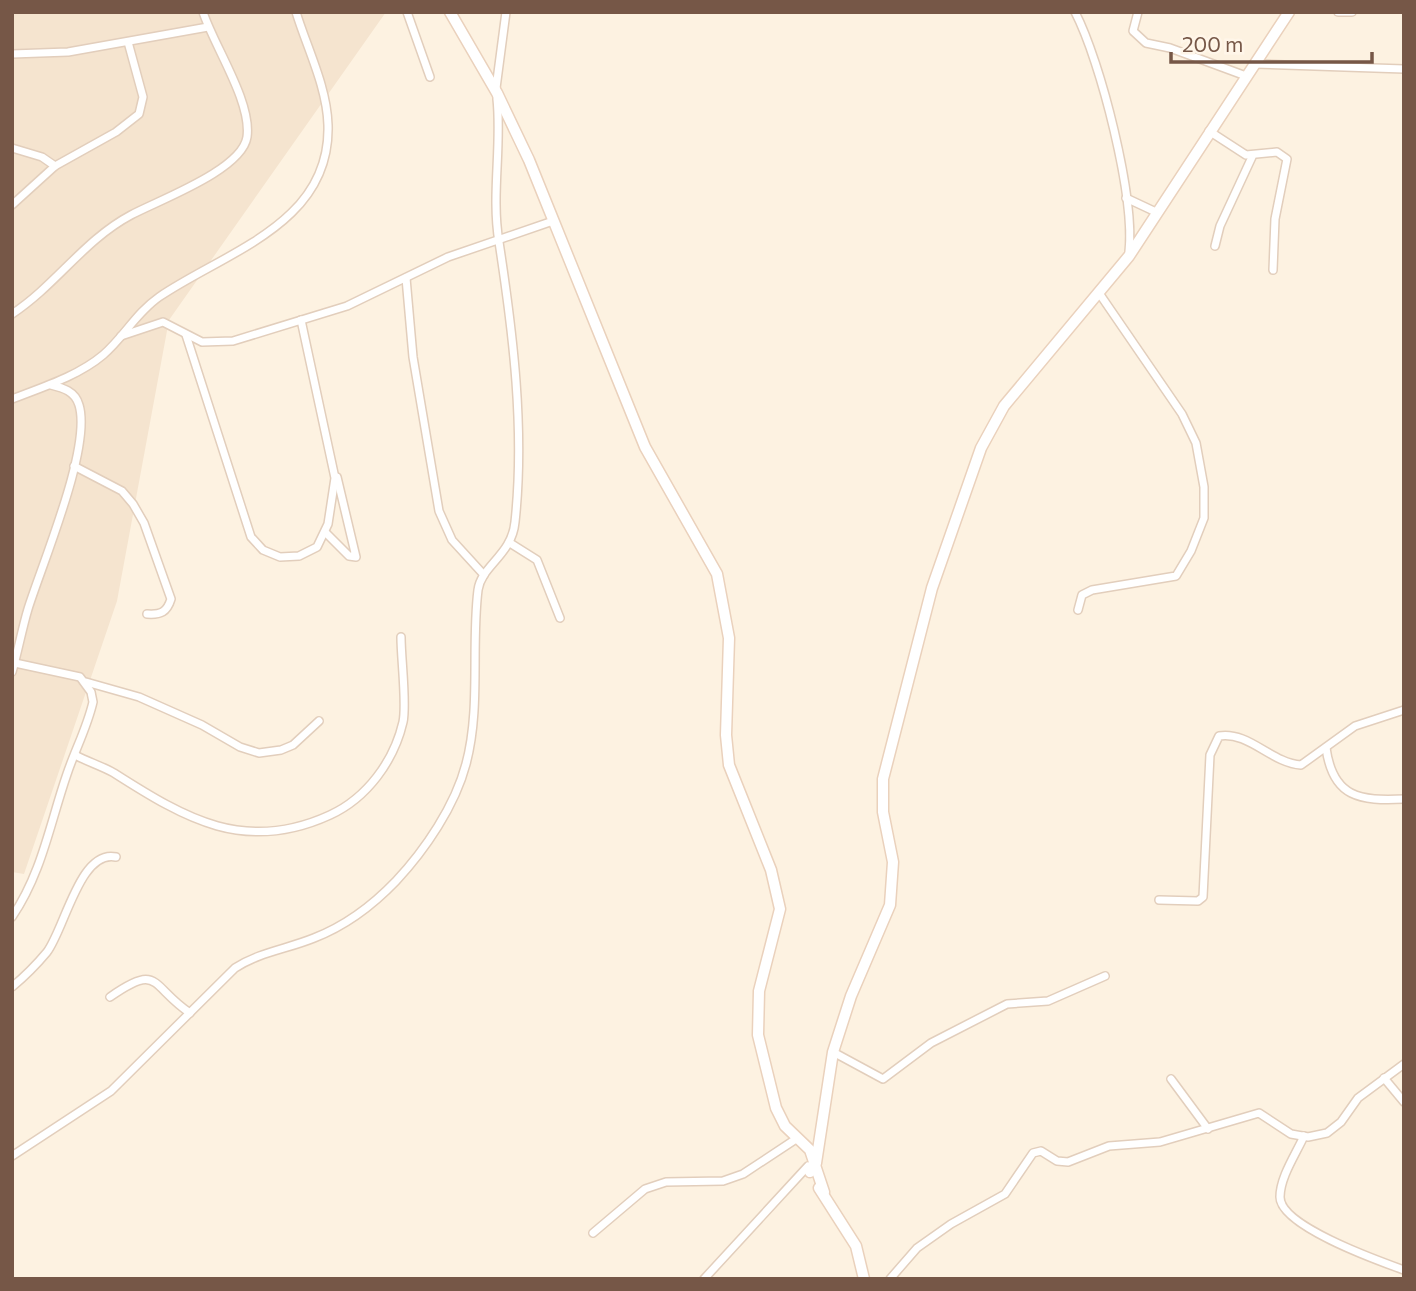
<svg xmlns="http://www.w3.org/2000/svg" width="1416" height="1291" viewBox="0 0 1416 1291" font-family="Commissioner,sans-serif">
<rect width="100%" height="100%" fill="#fdf2e1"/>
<path fill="#f5e4cf" d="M12,12H386L169,320L117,601L24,874L12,872Z"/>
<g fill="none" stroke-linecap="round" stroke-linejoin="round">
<g stroke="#e2cebc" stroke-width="10">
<g id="street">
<path d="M407,12L430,77"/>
<path d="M1075,12C1101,62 1135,197 1129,252"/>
<path d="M1138,12L1133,31L1146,43L1170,48L1246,76"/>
<path d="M1338,12H1352"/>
<path d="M12,54L68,52L208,27"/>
<path d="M1255,64L1404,69"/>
<path d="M496,88L506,12"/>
<path d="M1209,131L1246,155L1277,152L1287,159L1275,219L1273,270"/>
<path d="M12,148L42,157L55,166"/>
<path d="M1126,198L1158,213"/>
<path d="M12,205L55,166L116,132L139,114L143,97L128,42"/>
<path d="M1215,246L1220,226L1252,157"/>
<path d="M406,278L413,357L439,511L452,540L484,575"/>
<path d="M12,314C56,285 84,240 131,215C159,200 242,170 247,137C252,102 214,46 203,12"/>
<path d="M186,335L251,537L263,550L280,557L299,556L317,547L328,524L335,478L301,320"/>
<path d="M121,336L163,322L202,342L233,341L347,306L448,257L553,221"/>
<path d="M12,399C43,387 78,376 103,355C124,337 136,313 159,297C225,252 331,224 328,125C327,87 307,48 296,12"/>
<path d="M74,466L122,491L133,504L144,523L171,599C167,612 161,615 147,614"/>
<path d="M325,532L349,556L356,557L337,477"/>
<path d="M510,543L537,560L560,618"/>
<path d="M1078,610L1082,595L1092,590L1176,576L1191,551L1204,518V487L1196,443L1182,414L1099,293"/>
<path d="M12,672C18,651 22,629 28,609C42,564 92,447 79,405C75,391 63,388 51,385"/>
<path d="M86,682L139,697L202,725L240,747L259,753L281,750L293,745L319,721"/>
<path d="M1326,748C1333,798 1360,801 1404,799"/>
<path d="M75,755C88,762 102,766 114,773C186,819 245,854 330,815C367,798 394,761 403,722C407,704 401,659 401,637"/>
<path d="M1159,900L1198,901L1203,897L1210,755L1219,736C1249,731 1271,763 1301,765L1355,726L1404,710"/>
<path d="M12,917C42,873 50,823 67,774C75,750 87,728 93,702L91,692L80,677L15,663"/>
<path d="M12,987C24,977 37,964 47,952C65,928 80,849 116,857"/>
<path d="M110,997C160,962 150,986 190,1013"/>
<path d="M833,1052L883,1079L931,1043L1007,1004L1048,1001L1105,976"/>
<path d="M1384,1078L1404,1102"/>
<path d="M1171,1079L1208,1129"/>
<path d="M1304,1136C1296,1154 1280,1177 1280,1197C1280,1226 1379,1261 1404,1270"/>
<path d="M12,1156L111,1091L235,968C260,952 287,949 314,938C345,926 373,905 396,881C425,850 455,806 466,764C481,708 471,646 478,590C481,566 512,555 515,522C525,430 513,333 499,242C491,195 502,146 497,99"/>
<path d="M593,1233L645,1189L666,1182L723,1181L743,1174L796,1139"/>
<path d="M704,1279L808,1166"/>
<path d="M890,1279L917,1248L951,1224L1005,1194L1033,1153L1041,1151L1057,1161L1068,1162L1109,1146L1160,1142L1259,1113L1291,1134L1308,1137L1327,1133L1341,1122L1358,1098L1404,1064"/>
</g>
</g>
<g stroke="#ead1bc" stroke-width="13">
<g id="secondary">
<path d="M450,12L497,93L529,160L645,447L717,574L729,638L726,735L729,765L771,870L780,909L759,991L758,1035L776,1108L785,1126L810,1150L824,1192"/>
<path d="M810,1172L816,1163L833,1052L851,996L890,905L893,862L883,812V779L932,588L981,448L1004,406L1129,256L1289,12"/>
<path d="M819,1188L856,1246L864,1279"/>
</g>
</g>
<use href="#street" stroke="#fff" stroke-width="7"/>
<use href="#secondary" stroke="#fff" stroke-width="10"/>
</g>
<rect width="1416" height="1291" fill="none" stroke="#765747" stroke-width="28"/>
<path d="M1171 52v10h201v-10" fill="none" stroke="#765747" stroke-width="3.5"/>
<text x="1182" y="52" font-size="21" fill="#765747" stroke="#fff6e9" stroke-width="5" paint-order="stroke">200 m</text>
</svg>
